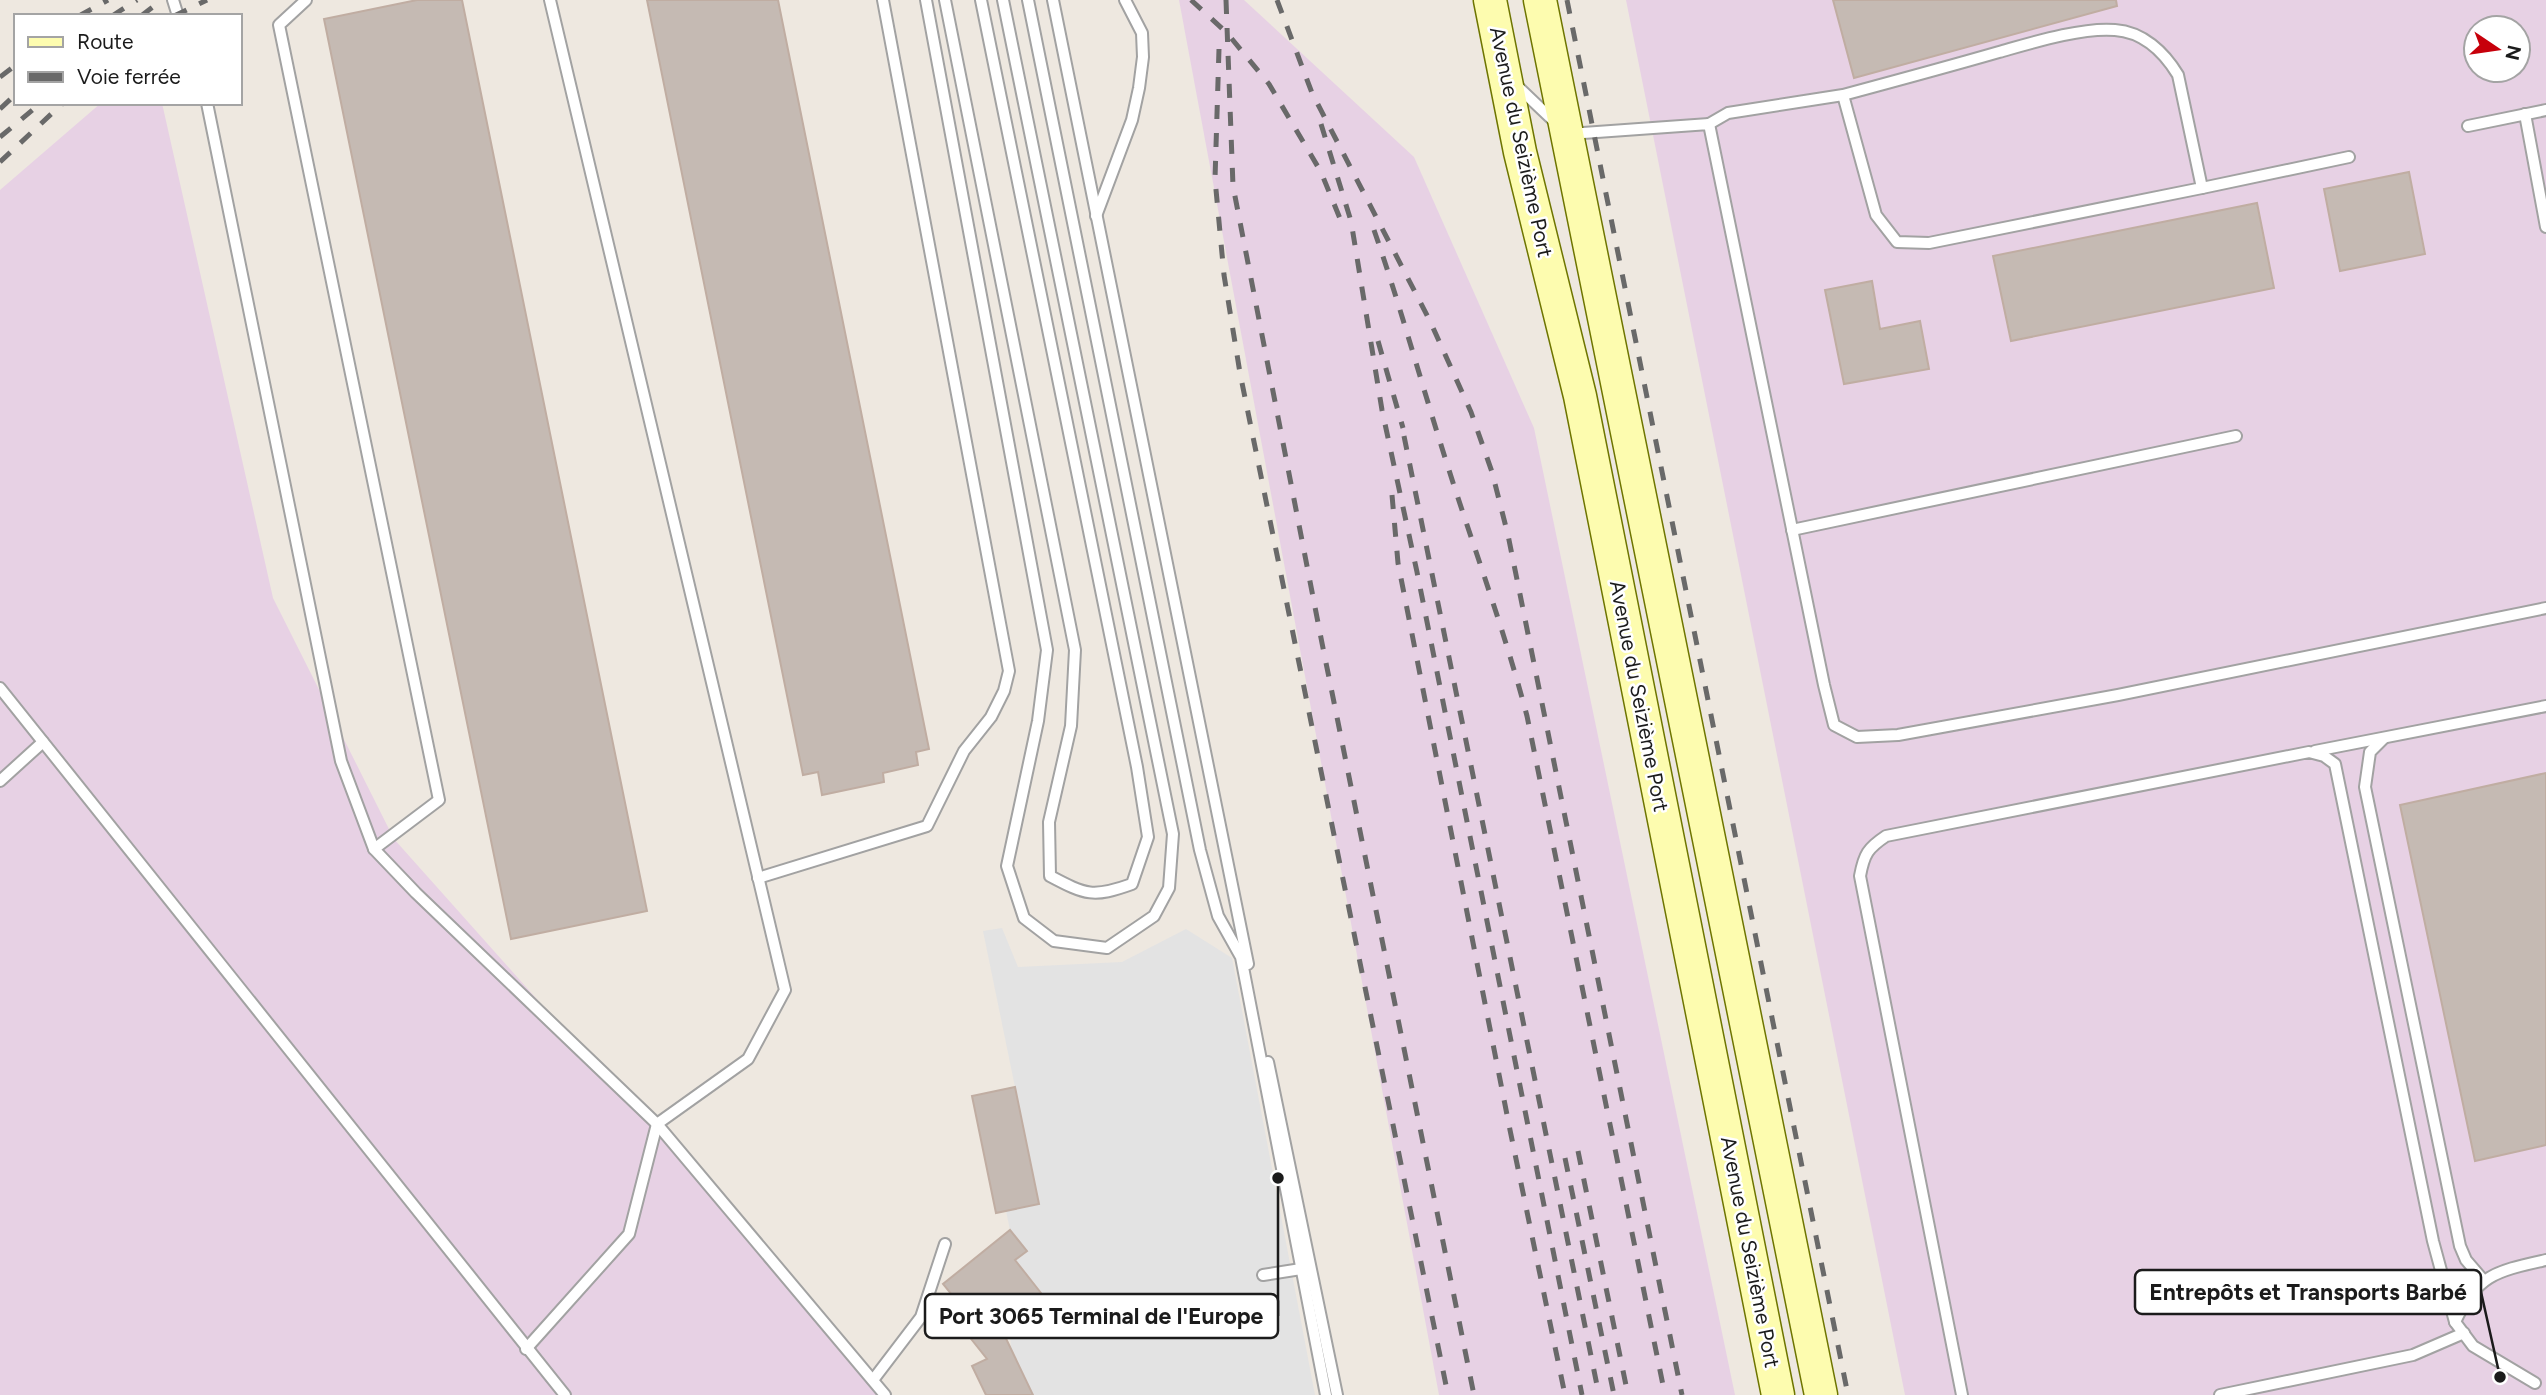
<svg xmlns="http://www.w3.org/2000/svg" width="2546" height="1395" viewBox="0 0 2546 1395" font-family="Figtree,sans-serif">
<rect width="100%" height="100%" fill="#eee8e0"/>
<g fill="#e7d1e4" fill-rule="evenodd">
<path d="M1179,0H1244L1414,157L1534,428L1735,1395H1439Z"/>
<path d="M1626,0H2546V1395H1905ZM2476,28H2518V70H2476Z"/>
<path d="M101,103H162L273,598L394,839L890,1395H0V190Z"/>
</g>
<path fill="#e3e3e3" d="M1002,928L1018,967L1122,962L1186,929L1232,958L1315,1395H1033L1011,1348L1009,1319L1041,1292L1015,1260L1026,1251L1010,1230L1006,1211L1039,1204L983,931Z"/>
<g fill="#c5bab3" stroke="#c0ada2" stroke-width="2">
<path d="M417,0H462L647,911L511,939L324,19Z"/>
<path d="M647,0H778L929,749L916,752L918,765L883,773L884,782L822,795L818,772L803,775Z"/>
<path d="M1833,0H2116L2117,6L1854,78Z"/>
<path d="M2409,172L2425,254L2340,271L2324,189Z"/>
<path d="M2257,203L2274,288L2011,341L1993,256Z"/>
<path d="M1872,281L1880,329L1920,321L1929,369L1844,384L1825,290Z"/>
<path d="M2546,773V1145L2475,1161L2400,805Z"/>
<path d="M1015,1087L1039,1204L996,1213L972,1096Z"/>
<path d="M1010,1230L1027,1251L1015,1260L1041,1293L1000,1326L1033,1395H986L972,1366L987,1359L964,1330L974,1322L943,1284Z"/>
</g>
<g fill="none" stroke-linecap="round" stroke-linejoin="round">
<g stroke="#a2a2a2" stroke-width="14">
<g id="lane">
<path d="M173,0L178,16"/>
<path d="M306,0L279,25L439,800L374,849"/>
<path d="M926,0L1047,650L1038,721L1007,866L1024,918L1054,941L1107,948L1154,916L1169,888L1173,834L1003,0"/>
<path d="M945,0L1075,650L1071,726L1049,822L1050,876C1086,895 1093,898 1132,884L1148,837L1137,767L981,0"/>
<path d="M1028,0L1200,850L1218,916L1241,957L1326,1395"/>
<path d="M1053,0L1248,964"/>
<path d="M1515,84L1557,124"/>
<path d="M207,103L341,761L374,849L416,893L657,1124L885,1395"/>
<path d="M2525,114L2546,227"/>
<path d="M1709,124L1728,113L1843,95L1876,215L1897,242L1929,243L2202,188L2178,75C2164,52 2143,32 2115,30C2082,27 2031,43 1999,52C1947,67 1895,81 1843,95"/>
<path d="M2468,126L2546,110"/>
<path d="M1569,134L1709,124L1824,685L1834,725L1857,737L1898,735L2118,695L2546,608"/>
<path d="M2202,188L2349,157"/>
<path d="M1096,216L1132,120L1139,88L1143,57L1142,33L1125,0"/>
<path d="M1792,530L2236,436"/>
<path d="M0,688L565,1395"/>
<path d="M2384,738L2370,752L2365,787L2460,1246L2466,1260L2484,1281"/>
<path d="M2315,751L2546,706"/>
<path d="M0,781L43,742"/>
<path d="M758,878L927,826L964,751L991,717L1004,691L1009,671L883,0"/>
<path d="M1268,1062L1337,1395"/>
<path d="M1263,1275L1301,1269"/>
<path d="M2455,1322C2477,1274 2497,1271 2546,1260"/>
<path d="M526,1349L629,1234L657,1124L748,1059L785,990L550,0"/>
<path d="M873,1380L921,1317L945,1244"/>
<path d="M1962,1395L1860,876C1864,854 1868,848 1886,836L2309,752L2324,756L2335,764L2433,1241L2455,1322L2473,1346L2535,1383"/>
<path d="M2220,1395L2413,1355L2464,1333"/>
</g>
</g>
<g stroke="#6e7500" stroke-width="35">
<g id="secondary">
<path d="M1490,0L1520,152L1580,396L1778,1395"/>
<path d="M1540,0L1821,1395"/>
</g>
</g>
<use href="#lane" stroke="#fff" stroke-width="10"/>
<use href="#secondary" stroke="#fdfcaf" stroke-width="32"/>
<g stroke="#696969" stroke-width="5" stroke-dasharray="14 14" stroke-linecap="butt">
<path d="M1191,0L1227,33L1269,84L1321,172L1341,221"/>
<path d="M1226,0L1233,186L1322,643L1474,1395"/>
<path d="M1277,0L1312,93L1430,321L1471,412L1492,472L1508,535L1682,1395"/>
<path d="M1567,0L1848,1395"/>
<path d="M79,16L108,0"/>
<path d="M112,16L137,0"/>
<path d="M141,16L162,0"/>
<path d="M174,16L207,0"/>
<path d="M1219,49L1215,179L1224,275L1240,373L1448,1395"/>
<path d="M0,77L16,65"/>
<path d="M0,109L16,94"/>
<path d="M1321,124L1351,221L1382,410L1417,572L1582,1395"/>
<path d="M0,137L41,103"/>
<path d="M0,162L63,103"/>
<path d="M1374,230C1399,302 1419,375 1442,448C1470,538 1503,625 1527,716L1665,1395"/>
<path d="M1378,341L1403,428"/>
<path d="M1404,436L1599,1395"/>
<path d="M1392,495L1398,563L1510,1130L1565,1395"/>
<path d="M1578,1151L1628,1395"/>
<path d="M1565,1158L1614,1395"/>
</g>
</g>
<g text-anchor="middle" stroke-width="5" stroke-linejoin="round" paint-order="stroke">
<g font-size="21" fill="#1b1b1b" stroke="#fff">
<text transform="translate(1521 142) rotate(78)" y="7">Avenue du Seizième Port</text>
<text transform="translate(1639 696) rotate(79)" y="7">Avenue du Seizième Port</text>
<text transform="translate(1750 1252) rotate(79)" y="7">Avenue du Seizième Port</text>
</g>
</g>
<path fill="none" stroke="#1b1b1b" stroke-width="2.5" d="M2500 1377L2481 1292M1278 1178L1278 1316"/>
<g fill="#1b1b1b" stroke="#fff" stroke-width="2.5">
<circle cx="2500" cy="1377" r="7"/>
<circle cx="1278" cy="1178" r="7"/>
</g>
<g fill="#fff" stroke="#1b1b1b" stroke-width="2.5">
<rect x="2135" y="1270" width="346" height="44" rx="7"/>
<rect x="925" y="1294" width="353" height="44" rx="7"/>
</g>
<g font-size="23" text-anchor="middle" font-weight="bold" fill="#1b1b1b">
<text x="2308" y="1300">Entrepôts et Transports Barbé</text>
<text x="1101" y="1324">Port 3065 Terminal de l'Europe</text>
</g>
<rect x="14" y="14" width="228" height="91" fill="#ffffff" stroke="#a4a4a4" stroke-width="2"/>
<rect x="28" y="37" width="35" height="10" fill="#fdfcaf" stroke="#a4a4a4" stroke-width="2"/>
<text x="77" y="49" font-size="21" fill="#1b1b1b">Route</text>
<rect x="28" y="72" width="35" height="10" fill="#696969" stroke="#a4a4a4" stroke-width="2"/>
<text x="77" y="84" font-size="21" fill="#1b1b1b">Voie ferrée</text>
<g transform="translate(2497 49) rotate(103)"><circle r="33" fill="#ffffff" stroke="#a4a4a4" stroke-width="2"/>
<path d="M0-5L12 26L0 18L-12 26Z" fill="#c7000b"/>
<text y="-10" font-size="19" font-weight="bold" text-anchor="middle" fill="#1b1b1b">N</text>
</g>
</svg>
